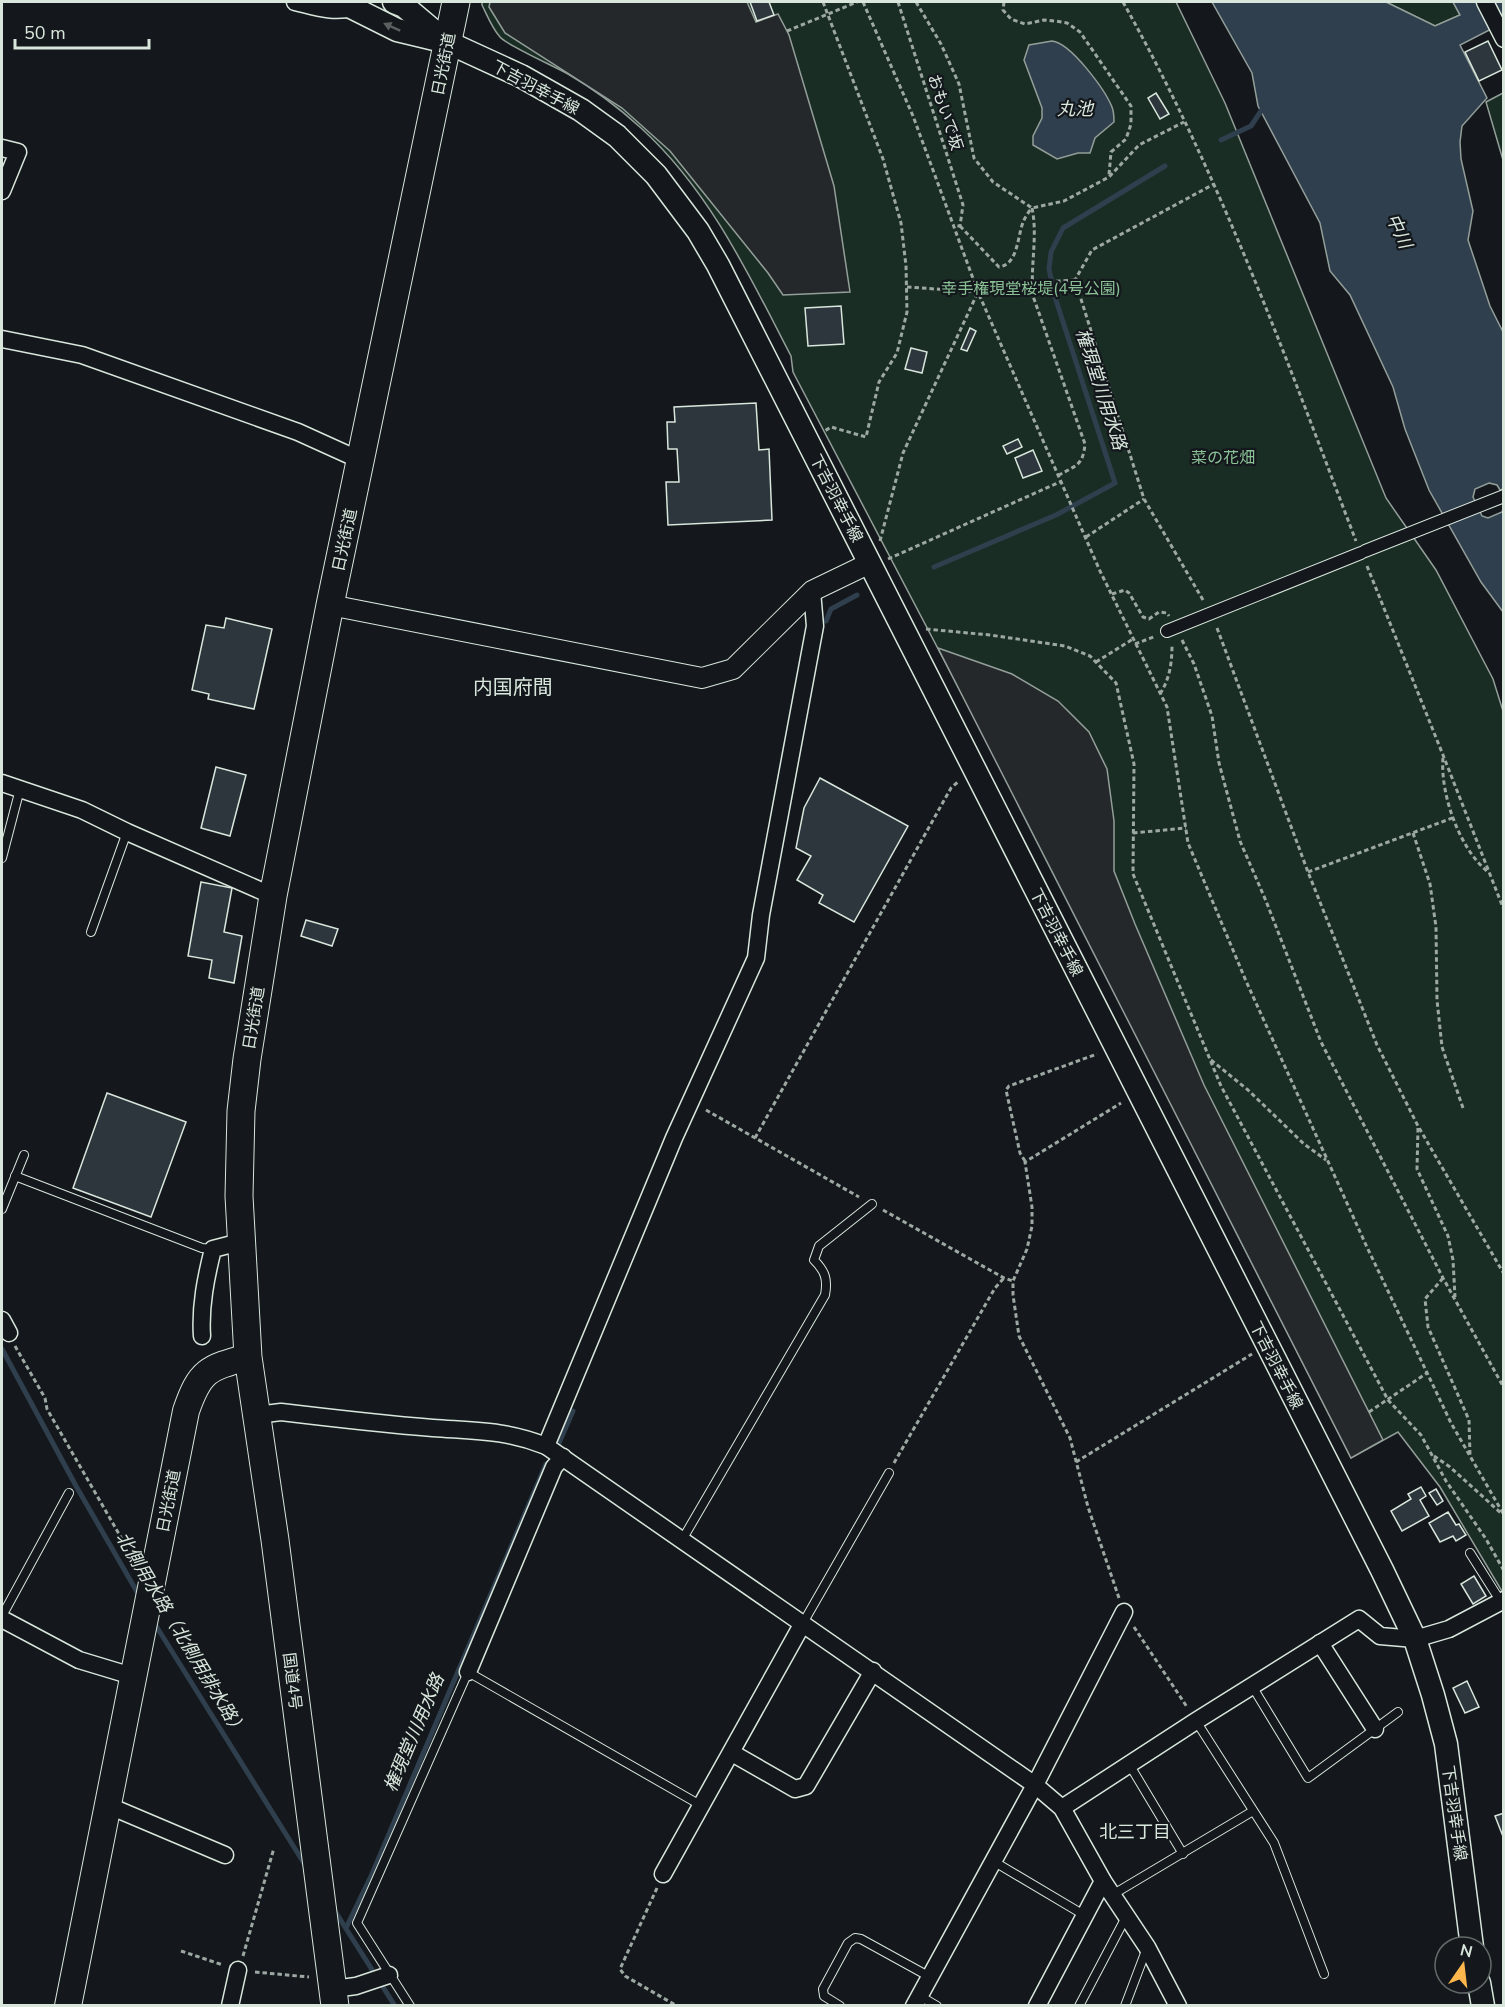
<svg xmlns="http://www.w3.org/2000/svg" width="1505" height="2007" viewBox="0 0 1505 2007" font-family="'Nunito Sans','Noto Sans JP',sans-serif">
<rect width="100%" height="100%" fill="#14181c"/>
<g fill="#1a2d24" stroke="#939e99" stroke-width="1.5">
<path d="M482,2H1176L1225,103L1386,498L1436,570L1493,679L1503,711V1593L1440,1487L1398,1432L1351,1458L989,746L793,372L791,356C749,275 710,191 641,128C619,108 594,89 568,74C554,66 508,46 500,37C492,28 487,15 482,5Z"/>
<path d="M1386,2H1453L1460,15L1435,26Z"/>
<path d="M1503,93V160L1486,102Z"/>
</g>
<g fill="#24282b" stroke="#939e99" stroke-width="1.5">
<path d="M490,2H747L756,22L778,14L789,35L834,186L850,292L783,295L768,273L670,151L622,108L505,33L489,7Z"/>
<path d="M938,648L1012,674L1058,701L1089,732L1107,769L1114,821V871L1135,924L1204,1085L1383,1440L1351,1458Z"/>
</g>
<g fill="#2f3f4d" stroke="#939e99" stroke-width="1.5">
<path d="M1212,2H1386L1435,26L1460,15L1453,2H1503V23L1460,45L1487,98L1462,126L1460,142L1461,159L1473,211L1468,240L1490,306L1503,332V612L1481,582L1429,490L1405,429L1393,387L1350,295L1330,271L1320,223L1258,106L1252,73Z"/>
<path d="M1052,41C1071,43 1105,90 1112,107C1114,112 1114,117 1114,122L1095,138L1090,153H1078L1057,159L1033,145V136L1042,118V108L1024,60L1029,45Z"/>
</g>
<path fill="#14181c" stroke="#939e99" stroke-width="1.5" d="M1489,483L1497,485L1500,490L1503,489V509L1502,512L1488,518L1482,516L1473,497L1475,489Z"/>
<g fill="none" stroke-linecap="round" stroke-linejoin="round">
<g stroke="#2f3f4d" stroke-width="5">
<path d="M1221,140L1251,126L1265,105"/>
<path d="M934,567L1056,515L1115,483L1055,297L1049,269L1051,252L1063,228L1165,166"/>
<path d="M826,621L831,609L857,595"/>
<path d="M2,1349L76,1486L140,1597"/>
<path d="M559,1443L573,1411"/>
<path d="M153,1621L307,1868"/>
<path d="M333,1908L395,2006"/>
<path d="M346,1928L372,1874L546,1464"/>
</g>
</g>
<g fill="#2c363c" stroke="#d8e6dc" stroke-width="1.5">
<path d="M750,2H769L774,15L757,21Z"/>
<path d="M1488,41L1502,70L1479,81L1465,52Z"/>
<path d="M1156,93L1169,114L1160,119L1148,98Z"/>
<path d="M841,306L844,344L808,346L805,308Z"/>
<path d="M970,328L976,331L967,351L961,349Z"/>
<path d="M911,348L927,352L922,373L905,369Z"/>
<path d="M756,403L759,450L769,449L772,520L668,525L666,482H679L677,449H668L667,422H675L674,407Z"/>
<path d="M1018,439L1022,447L1007,454L1003,446Z"/>
<path d="M1033,450L1042,471L1023,478L1015,458Z"/>
<path d="M226,618L272,629L254,709L208,699L209,694L192,690L206,625L224,628Z"/>
<path d="M216,767L246,775L230,836L201,828Z"/>
<path d="M820,778L908,826L854,922L819,903L823,895L797,880L811,856L796,848L804,808Z"/>
<path d="M201,882L232,888L224,932L242,936L234,983L209,978L212,960L188,956Z"/>
<path d="M306,920L338,929L332,946L301,936Z"/>
<path d="M107,1093L186,1122L151,1217L73,1188Z"/>
<path d="M1421,1487L1426,1496L1420,1500L1429,1516L1402,1531L1391,1511L1411,1499L1408,1494Z"/>
<path d="M1436,1489L1443,1501L1437,1505L1429,1493Z"/>
<path d="M1448,1512L1456,1525L1459,1524L1466,1535L1456,1541L1453,1536L1440,1542L1429,1523Z"/>
<path d="M1474,1576L1486,1596L1473,1604L1461,1584Z"/>
<path d="M1467,1681L1479,1707L1465,1713L1453,1688Z"/>
<path d="M1504,1813V1839L1495,1816Z"/>
</g>
<g fill="none" stroke-linecap="round" stroke-linejoin="round">
<g stroke="#d8e6dc" stroke-width="10">
<g id="service">
<path d="M2,858L20,789"/>
<path d="M91,932L127,832"/>
<path d="M15,1176L202,1248L213,1249"/>
<path d="M2,1209L24,1155"/>
<path d="M682,1540L825,1295C828,1279 825,1271 814,1260L819,1246L872,1204"/>
<path d="M1470,1553L1501,1602"/>
<path d="M2,1616L69,1493"/>
<path d="M803,1623L889,1473"/>
<path d="M1252,1686L1308,1778L1398,1712"/>
<path d="M1196,1721L1274,1843L1324,1974"/>
<path d="M1129,1764L1183,1854"/>
<path d="M993,1861L1084,1915"/>
<path d="M1112,1895L1253,1811"/>
<path d="M920,1996L937,2006"/>
<path d="M410,2006L357,1923L468,1672L702,1806"/>
<path d="M840,2006L824,1996L823,1989L848,1943L855,1938L861,1939L930,1977"/>
<path d="M1079,2006L1126,1917"/>
<path d="M1125,2006L1147,1948"/>
</g>
</g>
<g stroke="#d8e6dc" stroke-width="14">
<g id="pedestrian">
<path d="M1365,551L1504,496"/>
<path d="M1167,631L1361,553"/>
</g>
</g>
<g stroke="#d8e6dc" stroke-width="19">
<g id="minor">
<path d="M295,2C316,7 332,13 353,8"/>
<path d="M1485,2L1504,39"/>
<path d="M2,148L18,152L2,191"/>
<path d="M2,339L82,355L298,432L362,461"/>
<path d="M2,783L82,810L127,832L273,896"/>
<path d="M2,1320L9,1333"/>
<path d="M202,1336C200,1306 206,1277 213,1249L240,1242"/>
<path d="M257,1415L281,1412C331,1418 382,1424 433,1428C475,1431 506,1430 546,1446L1035,1785L1062,1808L1103,1881L1147,1947L1178,2006"/>
<path d="M546,1446L674,1138L756,958L761,915L815,626L812,591"/>
<path d="M2,1619L79,1660L132,1676"/>
<path d="M1320,1643L1375,1729"/>
<path d="M468,1672L554,1467L563,1457"/>
<path d="M732,1753L795,1789L806,1786L873,1671"/>
<path d="M107,1805L225,1855"/>
<path d="M1062,1808L1196,1721L1359,1619L1380,1636L1415,1639L1449,1629L1504,1600"/>
<path d="M663,1874L803,1623"/>
<path d="M333,1989L356,1986L389,1975"/>
<path d="M230,2006L238,1970"/>
<path d="M914,2006L1035,1785L1124,1612"/>
<path d="M1037,2006L1103,1881"/>
</g>
</g>
<g stroke="#d8e6dc" stroke-width="22">
<path id="tertiary" d="M330,605L702,678L733,669L812,591L870,563"/>
</g>
<g stroke="#d8e6dc" stroke-width="25">
<g id="secondary">
<path d="M341,2L397,30L447,42L521,76L581,110L617,136L656,175L698,231L718,265L1382,1570L1415,1639L1433,1695L1446,1744L1472,1947"/>
<path d="M394,2L404,6L443,39"/>
<path d="M1479,1983L1483,2006"/>
</g>
</g>
<g stroke="#d8e6dc" stroke-width="28">
<path id="primary" d="M68,2006L186,1411C200,1370 208,1368 248,1357"/>
</g>
<g stroke="#d8e6dc" stroke-width="29">
<path id="trunk" d="M335,2006L275,1540L248,1357L239,1196L241,1111L247,1059L273,896L330,605L456,2"/>
</g>
<g stroke="#9da8a2" stroke-width="3" stroke-dasharray="4.5 3" stroke-linecap="butt">
<path d="M823,2L883,159L901,223L906,266L907,312L897,353L879,382L866,437L831,427L823,432"/>
<path d="M863,2L913,116L978,292L1100,571L1167,707L1188,843L1246,981L1366,1245L1451,1423L1504,1515"/>
<path d="M898,2L963,205L960,226H954"/>
<path d="M916,2L941,44L959,84L974,158L993,182L1032,208L1064,201L1109,177L1139,145L1184,122"/>
<path d="M1004,2L1003,10L1011,19L1025,24L1044,20L1055,21L1067,23L1080,32L1131,106V124L1126,139L1111,152L1109,175"/>
<path d="M1123,2C1219,173 1286,358 1356,541"/>
<path d="M787,31L857,2"/>
<path d="M1032,208C1038,237 1030,266 1033,296L1085,444C1083,465 1077,465 1059,475"/>
<path d="M960,226L999,267C1019,264 1017,235 1024,220C1026,216 1029,211 1032,208"/>
<path d="M907,287L978,292L1032,283L1075,280"/>
<path d="M1086,537L1144,499"/>
<path d="M880,541L903,453L978,292"/>
<path d="M888,559L1062,481"/>
<path d="M1367,566L1443,755L1504,910"/>
<path d="M1112,594L1125,590L1129,593L1143,617L1149,619L1159,612L1167,613L1169,616"/>
<path d="M1203,600L1144,499L1075,280L1092,250L1214,184"/>
<path d="M1217,628L1308,872L1377,1045L1418,1126L1504,1274"/>
<path d="M926,629L990,635L1065,646L1090,656L1116,683L1134,764L1133,874L1221,1086L1388,1400L1421,1435L1446,1481L1486,1539L1504,1571"/>
<path d="M1182,640L1194,664L1212,716L1219,763L1240,841L1266,901L1321,1042L1443,1278L1504,1388"/>
<path d="M1135,644L1156,636"/>
<path d="M1096,662L1133,639"/>
<path d="M1160,694C1170,678 1172,663 1172,644"/>
<path d="M1443,758C1440,793 1459,848 1487,871"/>
<path d="M1133,833L1186,828"/>
<path d="M1413,833L1430,884L1436,927L1437,1000L1442,1047L1463,1108"/>
<path d="M1308,872L1455,817"/>
<path d="M1211,1060L1248,1090L1304,1144L1326,1160"/>
<path d="M706,1110L859,1197"/>
<path d="M1418,1128L1417,1169L1448,1236L1453,1260L1455,1297"/>
<path d="M755,1138L951,788L959,781"/>
<path d="M1025,1161L1020,1153L1006,1090L1009,1086L1097,1054"/>
<path d="M883,1210L1004,1278L1013,1281"/>
<path d="M1443,1278L1425,1299L1428,1327L1469,1420L1470,1455"/>
<path d="M15,1346L45,1398L47,1409L134,1560"/>
<path d="M1369,1412L1427,1373"/>
<path d="M1434,1456L1450,1467L1502,1514"/>
<path d="M1076,1462L1252,1354"/>
<path d="M894,1463L995,1288L1004,1278"/>
<path d="M1119,1598L1088,1507L1070,1438L1019,1336L1013,1295V1281L1027,1249L1032,1226V1207L1025,1162L1121,1103"/>
<path d="M1134,1627L1187,1707"/>
<path d="M657,1888L620,1969L625,1976L677,2006"/>
<path d="M181,1951L223,1965"/>
<path d="M243,1956L274,1848"/>
<path d="M255,1972L309,1977"/>
</g>
<use href="#service" stroke="#14181c" stroke-width="8"/>
<use href="#pedestrian" stroke="#14181c" stroke-width="12"/>
<use href="#minor" stroke="#14181c" stroke-width="16"/>
<use href="#tertiary" stroke="#14181c" stroke-width="20"/>
<use href="#secondary" stroke="#14181c" stroke-width="22"/>
<use href="#primary" stroke="#14181c" stroke-width="26"/>
<use href="#trunk" stroke="#14181c" stroke-width="27"/>
</g>
<defs><path id="oneway-solid" d="M-6-.8H1V-3.2L6.5 0L1 3.2V.8H-6Z" transform="scale(1.5)"/></defs>
<use fill="#59605f" href="#oneway-solid" transform="translate(392 27) rotate(-156)"/>
<g text-anchor="middle" stroke-width="4.5" stroke-linejoin="round" paint-order="stroke">
<g font-size="16" fill="#d8e6dc" stroke="#14181c">
<text transform="translate(443 64) rotate(-79)" y="6">日光街道</text>
<text transform="translate(536 87) rotate(28)" y="6">下吉羽幸手線</text>
<text transform="translate(946 112) rotate(72)" y="6">おもいで坂</text>
<text transform="translate(837 498) rotate(63)" y="6">下吉羽幸手線</text>
<text transform="translate(344 540) rotate(-78)" y="6">日光街道</text>
<text transform="translate(1057 932) rotate(63)" y="6">下吉羽幸手線</text>
<text transform="translate(253 1018) rotate(-81)" y="6">日光街道</text>
<text transform="translate(1277 1365) rotate(63)" y="6">下吉羽幸手線</text>
<text transform="translate(168 1501) rotate(-79)" y="6">日光街道</text>
<text transform="translate(293 1681) rotate(83)" y="6">国道4号</text>
<text transform="translate(1455 1813) rotate(82)" y="6">下吉羽幸手線</text>
</g>
<g font-size="16" fill="#8ac095" stroke="#14181c">
<text x="1031" y="294">幸手権現堂桜堤(4号公園)</text>
<text x="1223" y="463">菜の花畑</text>
</g>
<g font-size="18" font-style="italic" fill="#d8e6dc" stroke="#14181c">
<text x="1075" y="115">丸池</text>
<text transform="translate(1399 231) rotate(65)" y="6">中川</text>
<text transform="translate(1101 389) rotate(72)" y="6">権現堂川用水路</text>
<text transform="translate(181 1634) rotate(59)" y="6">北側用水路（北側用排水路）</text>
<text transform="translate(414 1733) rotate(-67)" y="6">権現堂川用水路</text>
</g>
<g font-size="18" fill="#d8e6dc" stroke="#14181c">
<text x="1135" y="1838">北三丁目</text>
</g>
<g font-size="20" fill="#d8e6dc" stroke="#14181c">
<text x="513" y="694">内国府間</text>
</g>
</g>
<rect width="1505" height="2007" fill="none" stroke="#d8e6dc" stroke-width="6"/>
<g transform="translate(1463 1965) rotate(14)"><circle r="28" fill="#14181c" stroke="#626a69" stroke-width="1.5"/>
<path d="M0-4.5L10 22L0 15L-10 22Z" fill="#ffb74d"/>
<text y="-9" font-size="16" font-weight="bold" text-anchor="middle" fill="#d8e6dc">N</text>
</g>
<path d="M15 39v9h134v-9" fill="none" stroke="#d8e6dc" stroke-width="3"/>
<text x="24" y="39" font-size="18" fill="#d8e6dc" stroke="#14181c" stroke-width="4.5" paint-order="stroke">50 m</text>
</svg>
